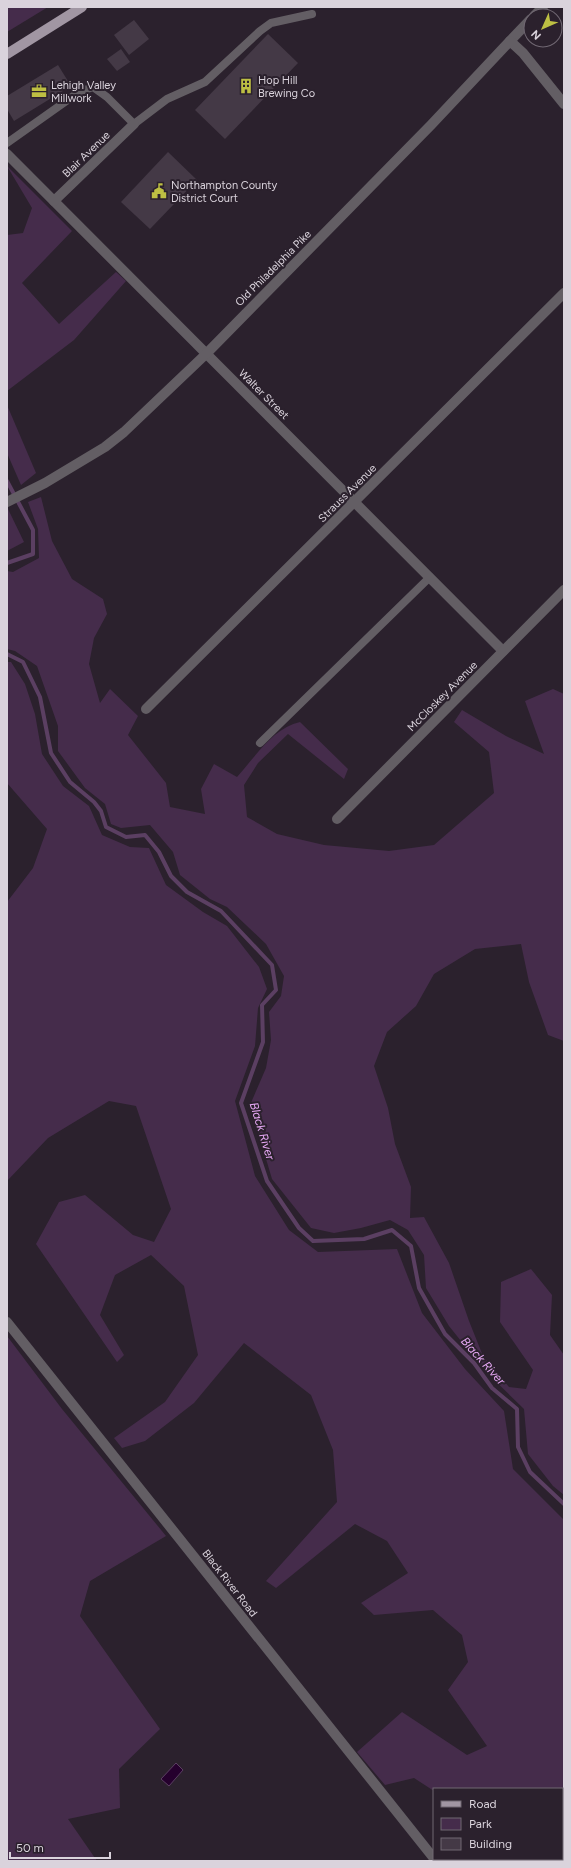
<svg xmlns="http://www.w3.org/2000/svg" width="571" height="1868" viewBox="0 0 571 1868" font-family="Figtree,sans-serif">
<rect width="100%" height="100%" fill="#2b212d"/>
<g fill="#452c4b">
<path d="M7,7H48L7,32Z"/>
<path d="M7,166L72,231L22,283L59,324L116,272L126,281L74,340L7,391V235L23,233L32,208Z"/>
<path d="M7,405L36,473L21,485L7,453Z"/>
<path d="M41,497L52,541L72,579L103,599L107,614L94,638L89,664L100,703L110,689L138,716L128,735L166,783L170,807L205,814L201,789L214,764L237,777C255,757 273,728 300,722L348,769L344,779L288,734L258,763L244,785L247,817L277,834L324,845L389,851L434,845L494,793L489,752L454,722L462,710L506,736L544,754L525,701L553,689L564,694V1041L548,1035L529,982L521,944L475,949L434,974L416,1006L387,1032L374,1066L388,1108L395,1144L411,1187L410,1218L424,1217L449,1263L469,1321L483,1356L509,1387L526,1389L533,1370L500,1322L501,1282L531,1269L552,1295L550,1335L564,1355V1495L553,1486L528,1454L524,1409L485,1371L449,1326L426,1288L424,1255L408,1230L390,1220L361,1228L334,1233L311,1228L272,1179L250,1105L266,1068L271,1040L269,1012L281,996L284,976L266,944L227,907L210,899L180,875L173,852L150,825L121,828L111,824L105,804L85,788L58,751V726L37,666L15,651L7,649V571L13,572L39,558L38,529L28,502Z"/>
<path d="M8,509L24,542L7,551V510Z"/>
<path d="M7,662H11L25,684L35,714L42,754L63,786L89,806L102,835L130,847L149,848L166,885L203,912L227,926L259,967L267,989L258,1008L255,1046L235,1101L255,1176L289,1230L318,1252L397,1249L422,1313L465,1369L504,1411L513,1469L564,1520V1823L562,1827V1789H434V1791L414,1778L385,1785L357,1752L402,1712L467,1755L487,1746L448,1690L468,1662L462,1635L433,1610L374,1615L361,1603L408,1573L387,1541L355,1524L276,1588L266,1581L337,1502L333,1450L311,1395L244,1343L194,1403L145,1441L122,1448L114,1438L165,1402L198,1355L184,1286L151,1255L115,1275L100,1315L124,1355L117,1362L36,1244L59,1202L85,1195L133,1235L154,1242L171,1209L136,1106L109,1101L48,1138L7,1181V902L33,868L47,829L7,783Z"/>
<path d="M7,1336L62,1409L166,1536L90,1581L80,1616L160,1729L119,1769L120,1808L68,1819L97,1861H7Z"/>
</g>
<path fill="#25002d" stroke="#5b3f62" d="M176,1763L183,1770L169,1786L161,1779Z"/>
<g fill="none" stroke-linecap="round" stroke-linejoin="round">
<g stroke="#5b3f62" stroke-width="4">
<path d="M7,481L33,530V554L7,563"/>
<path d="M7,654L23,662L40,697L51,753L70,782L94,802L101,811L106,827L126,837L145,835L159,852L171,876L187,892L221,911L272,965L276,990L262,1005L263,1042L241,1103L267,1181L299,1228L313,1241L364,1239L392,1230L411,1246L419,1288L445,1334L474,1363L492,1388L517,1409L518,1447L530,1472L564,1504"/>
</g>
</g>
<g fill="#443946">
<path d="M134,20L149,39L129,55L114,35Z"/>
<path d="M268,34L298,63L225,139L195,110Z"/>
<path d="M121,49L130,62L117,71L107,59Z"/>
<path d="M58,65L71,86L14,121L7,109V96Z"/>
<path d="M168,152L197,180L150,229L121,202Z"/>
</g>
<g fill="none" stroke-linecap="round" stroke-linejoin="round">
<g stroke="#635e64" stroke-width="8">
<path d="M7,143L79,92L93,87L107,97L134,124L167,99L205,82L260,31L271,23L312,14"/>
<path d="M260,743L430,577"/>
</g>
<g stroke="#635e64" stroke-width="10">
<path d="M534,16L543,7"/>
<path d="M510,41L531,19"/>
<path d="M7,154L503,651"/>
<path d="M54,201L134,124"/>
<path d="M146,709L564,293"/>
<path d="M337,819L564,590"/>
</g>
<g stroke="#635e64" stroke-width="10">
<path d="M7,502L45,483L105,447L124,432L206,354L431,125L510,41L523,53L564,104"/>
<path d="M7,1322L436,1861"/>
</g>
<path stroke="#a196a3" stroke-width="10" d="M7,54L82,7"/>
</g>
<defs>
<g id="building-bare" transform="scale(1.2)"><path d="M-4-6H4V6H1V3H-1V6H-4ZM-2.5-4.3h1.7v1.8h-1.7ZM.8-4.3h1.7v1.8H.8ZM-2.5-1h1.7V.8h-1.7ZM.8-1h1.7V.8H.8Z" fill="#bdbf43" stroke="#2b212d" stroke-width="2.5" paint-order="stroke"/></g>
<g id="office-bare" transform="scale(1.2)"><path d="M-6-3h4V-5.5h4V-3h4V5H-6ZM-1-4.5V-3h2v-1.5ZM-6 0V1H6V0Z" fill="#bdbf43" stroke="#2b212d" stroke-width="2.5" paint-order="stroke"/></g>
<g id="civic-bare" transform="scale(1.2)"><path d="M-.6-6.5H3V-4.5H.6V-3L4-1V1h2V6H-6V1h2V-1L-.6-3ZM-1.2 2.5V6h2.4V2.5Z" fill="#bdbf43" stroke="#2b212d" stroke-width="2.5" paint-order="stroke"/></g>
</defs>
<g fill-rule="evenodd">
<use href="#building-bare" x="246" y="86"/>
<use href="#office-bare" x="39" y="91"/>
<use href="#civic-bare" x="159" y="191"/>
</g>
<g text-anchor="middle" stroke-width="4" stroke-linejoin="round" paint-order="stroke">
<g font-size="11" fill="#dad3dc" stroke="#2b212d" text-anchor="start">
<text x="258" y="84">Hop Hill<tspan x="258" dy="13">Brewing Co</tspan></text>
<text x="51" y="89">Lehigh Valley<tspan x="51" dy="13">Millwork</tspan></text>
<text x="171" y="189">Northampton County<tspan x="171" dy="13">District Court</tspan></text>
</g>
<g font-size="11" fill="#dad3dc" stroke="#2b212d">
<text transform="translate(86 154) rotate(-44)" y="4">Blair Avenue</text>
<text transform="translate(273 268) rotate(-45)" y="4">Old Philadelphia Pike</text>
<text transform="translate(264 394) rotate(45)" y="4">Walter Street</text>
<text transform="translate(347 493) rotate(-45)" y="4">Strauss Avenue</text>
<text transform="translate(442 696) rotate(-45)" y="4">McCloskey Avenue</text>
<text transform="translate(230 1583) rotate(52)" y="4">Black River Road</text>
</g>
<g font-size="12" font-style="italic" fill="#e5a7f3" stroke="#2b212d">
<text transform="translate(262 1131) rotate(73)" y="4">Black River</text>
<text transform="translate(483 1361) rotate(48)" y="4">Black River</text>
</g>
</g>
<rect width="571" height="1868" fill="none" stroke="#dad3dc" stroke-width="16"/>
<rect x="433" y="1788" width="130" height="72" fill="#2b212d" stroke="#716873"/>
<rect x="441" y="1801" width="20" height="6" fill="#a196a3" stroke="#716873"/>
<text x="469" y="1808" font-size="12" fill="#dad3dc">Road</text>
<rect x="441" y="1818" width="20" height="12" fill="#452c4b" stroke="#716873"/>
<text x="469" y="1828" font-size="12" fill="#dad3dc">Park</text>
<rect x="441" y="1838" width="20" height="12" fill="#443946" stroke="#716873"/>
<text x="469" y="1848" font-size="12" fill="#dad3dc">Building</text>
<g transform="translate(543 28) rotate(225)"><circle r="19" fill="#2b212d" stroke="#716873"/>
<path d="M0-3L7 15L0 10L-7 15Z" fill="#bdbf43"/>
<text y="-6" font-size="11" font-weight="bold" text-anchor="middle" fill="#dad3dc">N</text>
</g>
<path d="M10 1852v6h100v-6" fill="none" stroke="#dad3dc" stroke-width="2"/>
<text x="16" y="1852" font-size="12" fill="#dad3dc" stroke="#2b212d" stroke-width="3" paint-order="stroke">50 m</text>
</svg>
